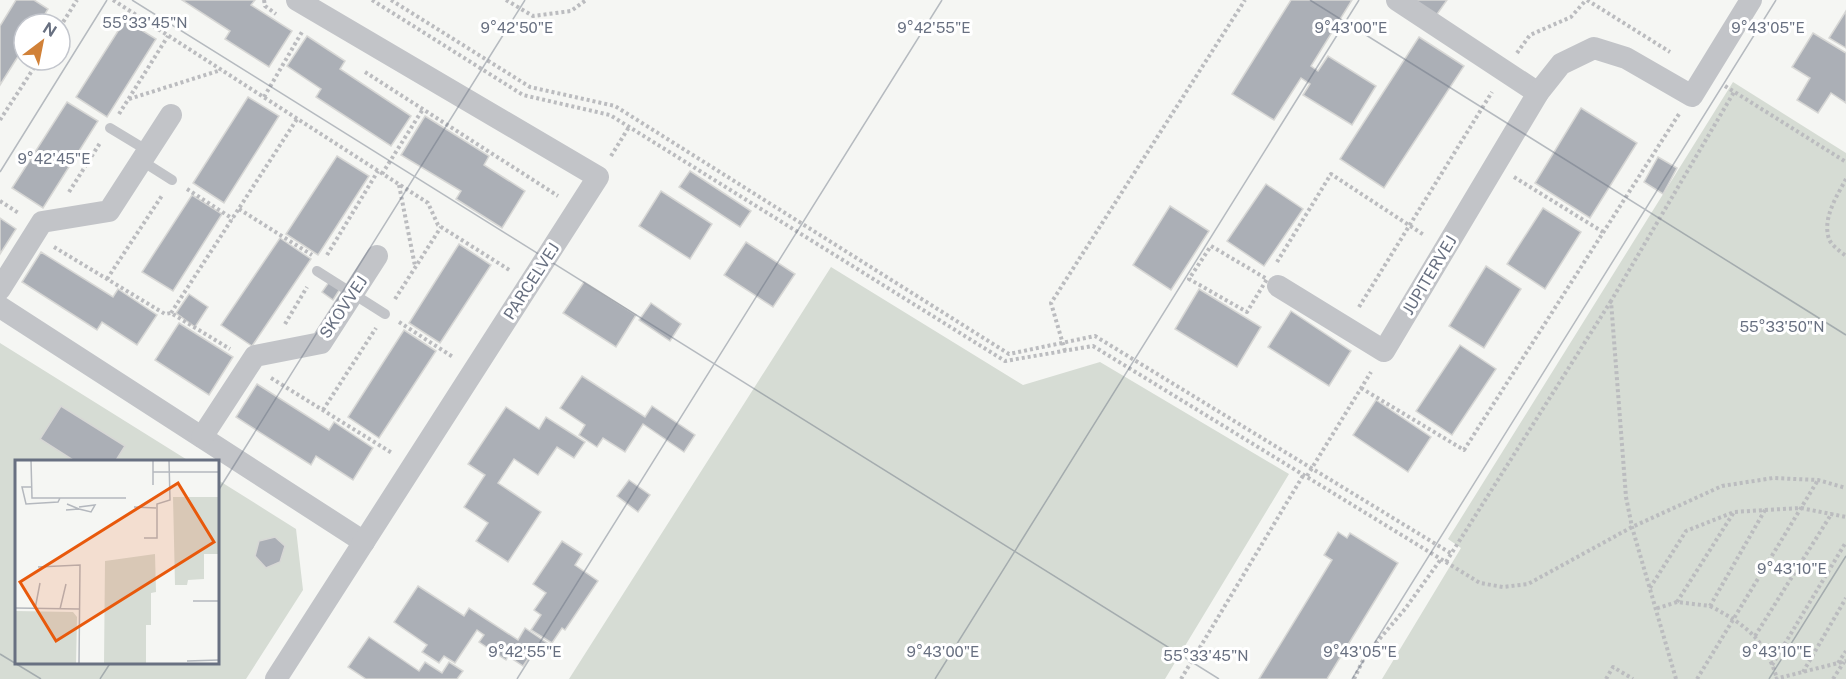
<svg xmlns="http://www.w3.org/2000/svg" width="1846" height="679" viewBox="0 0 1846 679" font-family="'Public Sans',sans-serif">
<rect width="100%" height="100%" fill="#f5f6f3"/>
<g fill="#d6dcd4">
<path d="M1733,82L1846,153V679H1382L1461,548L1448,539Z"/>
<path d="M831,267L1023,385L1100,362L1289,474L1165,679H569Z"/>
<path d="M0,343L189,461L16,462V662H218V480L296,529L303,590L246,679H0Z"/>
</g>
<g fill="#abafb6" stroke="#d7d7d5" stroke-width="1.5">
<path d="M16,0H34L48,9L39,24H24V47L0,85V26Z"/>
<path d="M182,0H255L251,5L292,31L269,67L225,39L230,31Z"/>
<path d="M1291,0H1352L1311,66L1318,71L1328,56L1376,86L1352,125L1303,95L1310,84L1301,78L1274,120L1232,94Z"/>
<path d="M1410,0H1447L1435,17Z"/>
<path d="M1846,11V48L1829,38Z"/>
<path d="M125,20L156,39L107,117L76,97Z"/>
<path d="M1813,33L1846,53V103L1831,93L1818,113L1797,100L1810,78L1792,67Z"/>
<path d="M307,36L345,61L340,69L411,116L391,146L316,97L321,89L287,66Z"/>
<path d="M1419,37L1464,66L1384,188L1340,159Z"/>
<path d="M248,97L279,116L224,203L193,183Z"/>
<path d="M67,102L98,121L43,208L12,188Z"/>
<path d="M1581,108L1637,143L1590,218L1535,183Z"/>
<path d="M425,116L489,156L484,165L525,191L502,228L456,199L461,191L401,155Z"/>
<path d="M337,156L369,176L318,255L286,234Z"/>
<path d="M1658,157L1677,168L1663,194L1644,182Z"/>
<path d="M690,171L751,211L740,227L679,187Z"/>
<path d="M1266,184L1303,209L1264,266L1227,241Z"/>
<path d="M661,191L712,224L690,259L639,226Z"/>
<path d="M192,195L222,214L173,291L142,272Z"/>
<path d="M1170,206L1209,231L1171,290L1133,265Z"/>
<path d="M1543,208L1581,232L1545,289L1507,264Z"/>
<path d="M0,218L16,229L0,254Z"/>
<path d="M280,238L311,259L252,346L221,325Z"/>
<path d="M746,242L795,274L773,307L724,275Z"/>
<path d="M459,244L491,265L440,343L409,323Z"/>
<path d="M41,252L113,297L118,289L157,315L137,345L102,322L97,330L22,282Z"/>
<path d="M1486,266L1521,289L1484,348L1449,326Z"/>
<path d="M329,282L340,289L333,300L322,292Z"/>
<path d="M584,282L636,315L616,347L563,313Z"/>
<path d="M1199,289L1261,327L1237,367L1175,329Z"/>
<path d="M189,294L208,307L195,327L176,313Z"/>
<path d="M651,303L681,324L670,341L639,320Z"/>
<path d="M1291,311L1351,351L1329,386L1268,347Z"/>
<path d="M179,323L233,357L209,395L155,360Z"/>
<path d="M404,330L436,351L379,438L348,417Z"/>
<path d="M1460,345L1496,369L1452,435L1416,411Z"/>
<path d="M582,376L645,417L652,406L695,435L684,452L643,424L625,452L603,438L597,447L579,435L585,425L560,408Z"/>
<path d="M257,384L329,430L334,422L373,448L353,480L316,456L311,465L236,417Z"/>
<path d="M1376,400L1431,437L1408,472L1353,435Z"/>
<path d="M61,406L125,446L115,462H76L40,439Z"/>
<path d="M506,407L539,429L546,417L585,442L574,458L557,447L538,475L514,459L498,483L541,512L508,562L476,541L488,523L464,507L485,475L468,464Z"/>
<path d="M629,480L650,495L638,512L617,496Z"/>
<path d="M1338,532L1347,538L1350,533L1398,563L1327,679H1259L1332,560L1324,555Z"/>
<path d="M275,537L285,546L280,562L266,568L255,556L259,541Z"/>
<path d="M562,541L582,554L575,565L598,581L565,630L562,628L552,643L531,630L541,615L534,610L546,593L533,584Z"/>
<path d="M418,586L464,616L469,608L518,640L525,628L550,645L541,659L532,653L523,666L508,656L506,660L479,642L484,635L477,630L455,663L444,656L439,663L422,652L427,645L394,622Z"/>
<path d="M369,637L419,671L425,662L442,673L449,662L463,671L457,679H366L348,667Z"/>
</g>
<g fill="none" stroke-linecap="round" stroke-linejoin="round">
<g stroke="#bbbcbf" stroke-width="4" stroke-dasharray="3 3" stroke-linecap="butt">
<path d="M113,0L428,203L438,225L511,271"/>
<path d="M264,0L265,6L276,14"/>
<path d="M372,0L523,95L610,115L1005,361L1093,346L1480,583L1503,587L1528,584L1632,527L1722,486L1773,478L1818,480L1846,488"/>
<path d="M391,0L530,87L615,106L1009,354L1095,336L1452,554"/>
<path d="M506,0L533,16L571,11L586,0"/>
<path d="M1587,0L1670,52"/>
<path d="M60,27L77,0"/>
<path d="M1517,53L1530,35L1571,17L1586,0"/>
<path d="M365,72L558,196"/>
<path d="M1725,86L1846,162"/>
<path d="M264,97L302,32"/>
<path d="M129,99L221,70"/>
<path d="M119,114L168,36"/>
<path d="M0,120L39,60"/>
<path d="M611,156L629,127"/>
<path d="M382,174L423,109"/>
<path d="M1514,177L1603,232"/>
<path d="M1846,179C1837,196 1822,218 1829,239C1831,245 1841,252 1846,256"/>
<path d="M399,185L415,266"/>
<path d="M187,189L233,219"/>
<path d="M69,192L100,143"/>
<path d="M0,201L20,214"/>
<path d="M239,209L312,255"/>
<path d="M1211,246L1267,279L1247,312L1189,279Z"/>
<path d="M54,247L165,314L171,313L230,349"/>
<path d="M327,255L378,171"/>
<path d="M1277,262L1331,174L1424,235"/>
<path d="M107,279L163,194"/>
<path d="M395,299L441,227"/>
<path d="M1359,307L1492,92"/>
<path d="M171,313L297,119"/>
<path d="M399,322L453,357"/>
<path d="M285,324L307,287"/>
<path d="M1065,351L1051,303L1245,0"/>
<path d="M271,378L392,453"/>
<path d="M1361,388L1464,450L1679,114"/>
<path d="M323,410L376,328"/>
<path d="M1307,476L1371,372"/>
<path d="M1765,510L1801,508L1846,517"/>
<path d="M1446,562L1611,301"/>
<path d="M1650,588L1686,531L1734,512L1765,510L1710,606L1677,602L1655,609"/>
<path d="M1677,602L1734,512"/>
<path d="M1710,606C1745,624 1766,640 1777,679"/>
<path d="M1755,636L1832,513"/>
<path d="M1838,663L1846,651"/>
<path d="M1772,665L1846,542"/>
<path d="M1803,672L1846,598"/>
<path d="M1181,679L1304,474"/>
<path d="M1354,679L1365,656L1405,609L1441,559"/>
<path d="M1606,679L1613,667L1633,679"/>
<path d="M1676,679L1632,527L1626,497L1611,301L1734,92"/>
<path d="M1697,679L1818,480"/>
<path d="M1775,679L1846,661"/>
<path d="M1833,679L1844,662"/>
</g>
<g stroke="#c2c4c8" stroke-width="10">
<path d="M110,128L148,151"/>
<path d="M142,161L172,180"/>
<path d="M317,271L385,314"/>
</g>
<g stroke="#c2c4c8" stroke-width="22">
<path d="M1397,0L1538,93"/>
<path d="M1278,286L1384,351L1538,93L1561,64L1594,48L1626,58L1692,96L1751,0"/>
<path d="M0,289L42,222L109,211L171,115"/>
<path d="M0,307L364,542"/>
<path d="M202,437L255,356L321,343L377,256"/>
<path d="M276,679L598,177L297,0"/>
</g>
</g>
<path fill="none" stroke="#687081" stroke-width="1.5" stroke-opacity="0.45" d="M132,0L1219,679M1310,0L1846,335M0,172L107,0M218,491L525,0M0,654L41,679M100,679L111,662M517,679L942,0M935,679L1359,0M1352,679L1776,0M1769,679L1846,556"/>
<g text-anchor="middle" stroke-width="6" stroke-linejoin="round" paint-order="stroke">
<g font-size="16" fill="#687081" stroke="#fff">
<text transform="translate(1429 275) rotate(-59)" y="6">JUPITERVEJ</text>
<text transform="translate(531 281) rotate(-57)" y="6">PARCELVEJ</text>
<text transform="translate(343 307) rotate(-56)" y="6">SKOVVEJ</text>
</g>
</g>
<g transform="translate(15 460)">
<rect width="204" height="204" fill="#f5f6f3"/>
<path d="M158,37H204V94H189V119L173,120L172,125H160ZM140,94L141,132L136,133V165H131V204H89L90,101ZM0,151L58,152L62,157L61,204H1Z" fill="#d6dcd4"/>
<path fill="none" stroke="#b4b8be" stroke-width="1.5" d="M16,0L17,38H111M71,0H109M138,12H204M138,25V0M16,27H7L11,44L43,42L45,38M64,47L80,45L76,52L64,49M119,47L141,48M51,50L64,49L52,44M129,78H142V44L155,40L154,0M23,107L65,105L64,204M178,141H204M0,148L64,149M20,149L25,123M45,149L51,124M172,201L204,200"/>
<path fill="#e8590c" fill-opacity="0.15" stroke="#e8590c" stroke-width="3" d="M163,23L199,82L41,181L5,122Z"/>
<rect width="204" height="204" fill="none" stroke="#687081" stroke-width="3"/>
</g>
<g font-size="15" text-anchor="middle" fill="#687081" stroke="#fff" stroke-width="6" stroke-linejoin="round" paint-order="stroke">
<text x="145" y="28">55°33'45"N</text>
<text x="517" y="33">9°42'50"E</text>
<text x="934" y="33">9°42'55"E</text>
<text x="1351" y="33">9°43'00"E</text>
<text x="1768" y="33">9°43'05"E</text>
<text x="54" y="164">9°42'45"E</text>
<text x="1782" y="332">55°33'50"N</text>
<text x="1792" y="574">9°43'10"E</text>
<text x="525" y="657">9°42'55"E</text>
<text x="943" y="657">9°43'00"E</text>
<text x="1360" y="657">9°43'05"E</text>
<text x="1777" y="657">9°43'10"E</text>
<text x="1206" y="661">55°33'45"N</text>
</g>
<g transform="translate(42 42) rotate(32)"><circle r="28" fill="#ffffff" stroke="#c3c6cd" stroke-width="1.5"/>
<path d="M0-4.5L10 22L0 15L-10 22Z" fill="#d18138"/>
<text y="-9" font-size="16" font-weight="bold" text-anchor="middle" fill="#687081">N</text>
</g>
</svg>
